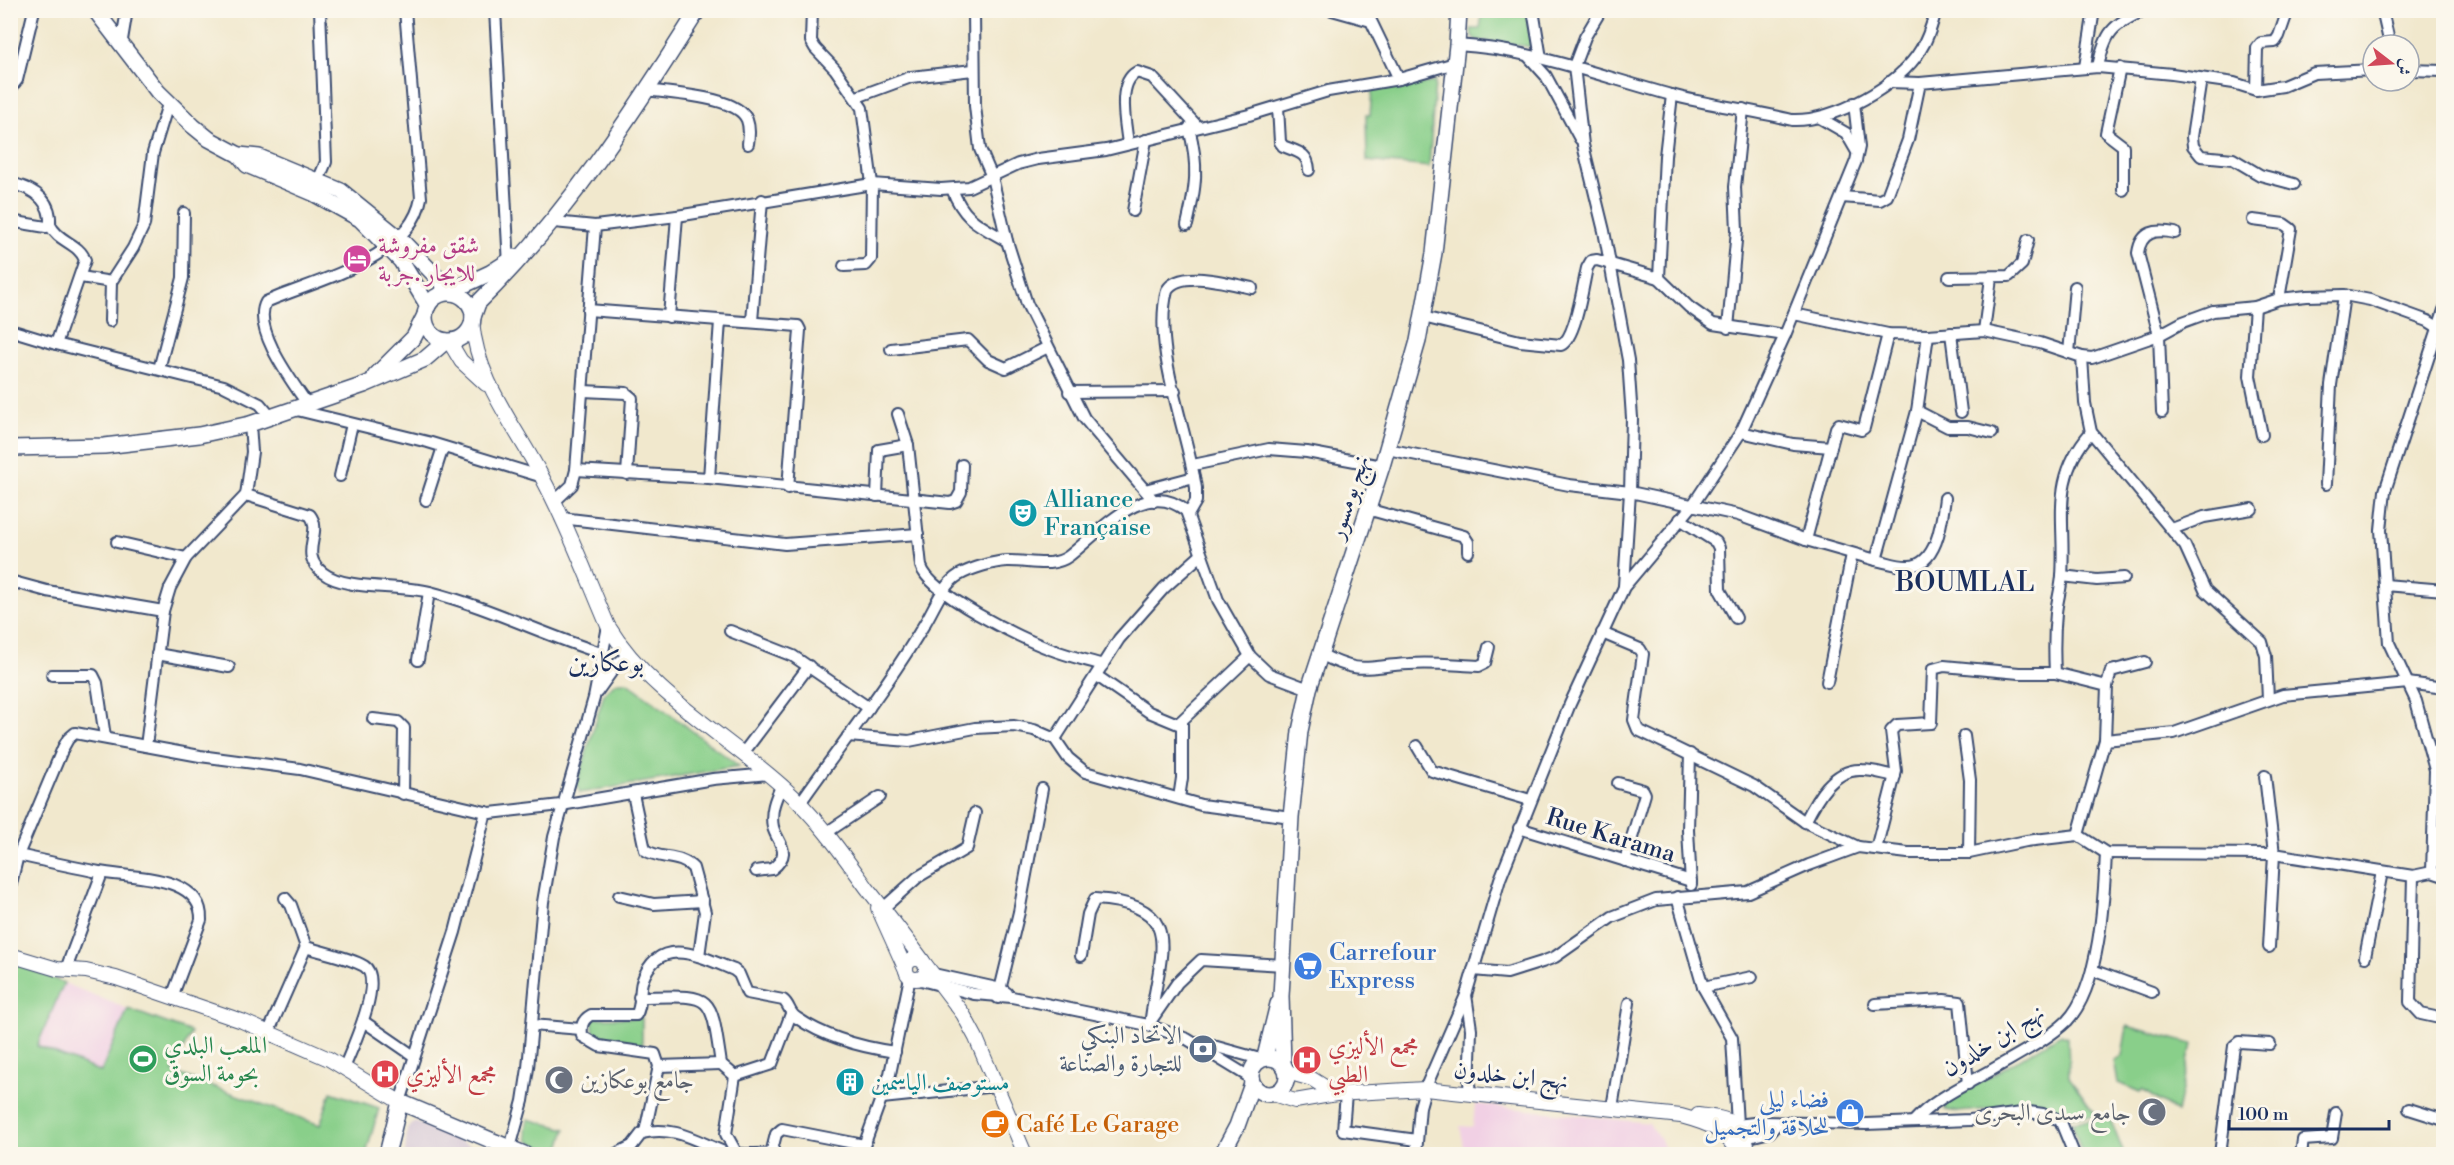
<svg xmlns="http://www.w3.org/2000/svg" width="2454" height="1165" viewBox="0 0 2454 1165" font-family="'Libre Bodoni',Amiri,serif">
<rect width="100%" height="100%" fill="#fbf7ec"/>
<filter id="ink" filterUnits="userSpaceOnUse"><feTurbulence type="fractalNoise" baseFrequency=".0167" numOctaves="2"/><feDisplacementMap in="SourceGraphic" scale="12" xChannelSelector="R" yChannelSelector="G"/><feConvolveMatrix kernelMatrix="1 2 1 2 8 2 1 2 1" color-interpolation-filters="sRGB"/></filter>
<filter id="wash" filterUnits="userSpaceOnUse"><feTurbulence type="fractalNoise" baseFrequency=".008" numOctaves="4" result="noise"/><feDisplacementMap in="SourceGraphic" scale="24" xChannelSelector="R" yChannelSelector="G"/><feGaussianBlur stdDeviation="1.35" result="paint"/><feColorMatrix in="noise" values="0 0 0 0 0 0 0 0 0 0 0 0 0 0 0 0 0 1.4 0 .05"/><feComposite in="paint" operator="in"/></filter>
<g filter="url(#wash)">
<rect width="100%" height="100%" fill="#f1e8cd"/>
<g fill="#f1d0e4">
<path d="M64,983L128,1009L101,1073L37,1045Z"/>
<path d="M1475,1104L1649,1123L1669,1154H1465L1460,1126L1473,1127Z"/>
</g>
<path fill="#cebed1" d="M415,1122L490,1154H405L407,1129Z"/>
<g fill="#89cf8a" stroke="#527f74" stroke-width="1.5">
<path d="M1482,11H1526L1532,47L1476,40L1472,36L1471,29H1480Z"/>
<path d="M1435,82L1429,167L1367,161L1366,115H1370L1372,90Z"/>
<path d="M620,682H627L739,766L580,793L577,784L604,694L615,683Z"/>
<path d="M10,961L64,983L37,1046L101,1072L128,1009L191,1032L173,1072L320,1125L331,1092L379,1108L366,1154H11Z"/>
<path d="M592,1018H642V1048L595,1040Z"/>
<path d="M2127,1026L2192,1044L2177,1112L2142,1090L2140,1092L2118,1083L2114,1061L2122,1056Z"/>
<path d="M2061,1034L2068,1037L2069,1077L2097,1116H2070L2069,1111L2033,1105L1958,1112L1945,1110V1103Z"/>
<path d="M528,1119L566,1129L558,1154L528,1141L526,1130Z"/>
<path d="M2110,1119L2124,1154H2088L2080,1148L2072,1122Z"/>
</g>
</g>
<g filter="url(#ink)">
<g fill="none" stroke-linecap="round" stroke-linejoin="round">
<g stroke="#3b4b6f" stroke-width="14">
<g id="minor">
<path d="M495,10L509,265"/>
<path d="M812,10L811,41L815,48L835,69L862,108L872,184L871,259L866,265L844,266"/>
<path d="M974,10L975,106L980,149L992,177L1007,241L1027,304L1084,418L1154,501"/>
<path d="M1332,10L1371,21L1399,79"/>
<path d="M1533,10L1541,58"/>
<path d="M1601,10L1585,37L1574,66L1583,145L1604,231L1628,360L1632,418L1630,492L1624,586"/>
<path d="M2382,10L2390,45"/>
<path d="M1457,45C1531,49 1600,76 1671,95C1710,105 1752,110 1792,120C1833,122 1900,86 1921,49C1929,37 1932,24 1936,10"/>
<path d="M121,46L127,10"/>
<path d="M1528,56L1546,76L1580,139"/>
<path d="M2085,67L2094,10"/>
<path d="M2098,67C2105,32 2112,25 2145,10"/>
<path d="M2120,68L2106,133L2123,146V190"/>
<path d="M2409,70L2444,71"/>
<path d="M2201,79L2192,137L2193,146L2201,156L2233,159L2260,175L2294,184"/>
<path d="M1889,82L1920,83L2098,67L2172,74L2234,83L2256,90L2283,86L2314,73L2373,70"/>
<path d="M10,89L17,80L34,10"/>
<path d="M647,90C671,94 738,96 747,120C750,128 749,136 748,144"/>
<path d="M2256,90L2257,48L2261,43L2275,42L2279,36L2288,10"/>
<path d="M857,97L911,77L973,70"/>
<path d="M1278,107L1280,142L1283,146C1297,152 1308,152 1309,170"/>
<path d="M1820,118L1846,133L1857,152"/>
<path d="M1128,144C1126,125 1116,83 1137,72L1152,77L1197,126"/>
<path d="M10,183C32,188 52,199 50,225L46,227L10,221"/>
<path d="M315,188L326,162L320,10"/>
<path d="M952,189C964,220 979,225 1007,241"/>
<path d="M1842,197L1880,200L1887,196L1908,140L1920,83"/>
<path d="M1133,211L1146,140"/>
<path d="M2253,220L2284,224L2291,229L2279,299"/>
<path d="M554,222L595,226L677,216L872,184L941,189L969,187L1018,164L1038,159L1106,150L1249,115L1328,91L1399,79L1455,63"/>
<path d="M50,225C58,242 79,243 85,260L56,344"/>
<path d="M1187,225C1196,187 1199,166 1189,128"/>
<path d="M81,277L111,282"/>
<path d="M1949,277L2009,276L2022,264L2028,240"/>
<path d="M1659,278L1665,156L1672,95"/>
<path d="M2255,307L2250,376L2262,435"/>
<path d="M588,310L798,326L800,330L788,488"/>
<path d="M1794,314L1888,334L1928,335L1984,331L2040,343L2082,357L2092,358L2159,335L2183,322L2213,311L2255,307L2279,299L2307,296L2344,295L2370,300L2428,321L2444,331"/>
<path d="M669,317L677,216"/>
<path d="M1423,317L1520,341L1561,345C1576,338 1583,285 1587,268L1591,261L1597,260L1659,278L1689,307L1713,324L1785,335"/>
<path d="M110,321L111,282L133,248L144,225L153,153L168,104"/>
<path d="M752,321L762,200"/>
<path d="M1728,328L1737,230L1735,187L1743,109"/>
<path d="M10,330L56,344L224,386L260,404L271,417"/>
<path d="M1984,331L1991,278"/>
<path d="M1951,333L1961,412"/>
<path d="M891,349L968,340L988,360L1006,368L1046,348"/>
<path d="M2069,353L2075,287"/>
<path d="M2082,357L2085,403L2091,432L2185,546L2205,590L2262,642L2266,656L2268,699"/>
<path d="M159,369L183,278L184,213"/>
<path d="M583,391L626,393L632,398L627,474"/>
<path d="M1069,392L1175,391"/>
<path d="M308,405C293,383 251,328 266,302C316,280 410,260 421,198L405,10"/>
<path d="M297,410L428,442L543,477"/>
<path d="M1917,411L1948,427H1968L1992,433"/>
<path d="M2162,412L2159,335L2138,253C2141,231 2156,229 2175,233"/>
<path d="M898,414L908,445L921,566C929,594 1022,639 1050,649C1068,656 1086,660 1103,665"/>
<path d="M1741,432L1793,444L1831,447"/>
<path d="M1387,449L1569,485L1630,492L1738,515L1806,540L1876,560L1917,411L1928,335"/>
<path d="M1193,465L1269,449L1307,452L1382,466"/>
<path d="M576,470L709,478L950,503L956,501L961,492L962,465"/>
<path d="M340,476L352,424"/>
<path d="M709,478L720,321"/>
<path d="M2326,484L2331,385L2344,295"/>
<path d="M1145,490L1194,477"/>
<path d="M246,495L310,515C324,533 297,553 323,573C346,591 400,584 430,592C489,607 544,635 601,653"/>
<path d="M877,496L879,450L908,445"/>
<path d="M426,500L443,447"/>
<path d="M554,502L572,485L576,470L595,226"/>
<path d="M1367,509L1464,536L1468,542V552"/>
<path d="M1188,515L1196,501V488C1187,428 1152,349 1167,290C1180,268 1231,284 1252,288"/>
<path d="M561,518L785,544L918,534"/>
<path d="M1680,519L1716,542L1719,548L1720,590L1736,618"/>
<path d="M2172,529L2204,517L2252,509"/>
<path d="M1806,540L1836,428L1839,424L1861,430L1864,428L1888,334"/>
<path d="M117,542L186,558"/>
<path d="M1876,560C1887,562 1899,567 1909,566C1938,565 1942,519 1945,498"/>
<path d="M2062,576L2097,580L2124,578"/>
<path d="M10,581L47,591L163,611"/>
<path d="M2385,585L2444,590"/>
<path d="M730,631L793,656L869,708"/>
<path d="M1602,633L1640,649L1643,654L1634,720L1638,730L1754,786L1805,822L1858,847"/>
<path d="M157,654L229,667"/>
<path d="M1320,654C1363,676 1366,666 1409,664C1432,662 1456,665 1479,666L1485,663L1489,647"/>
<path d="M418,660L429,592"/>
<path d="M52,675H93L97,683L105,737"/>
<path d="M1097,676L1149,712L1178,724L1250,656"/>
<path d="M1827,682L1852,554"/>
<path d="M2107,686L2111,671L2145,662"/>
<path d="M597,692L617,664L627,656"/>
<path d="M373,719L398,722L404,728L403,794"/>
<path d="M848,736L909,741L975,728L1014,726L1034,730L1055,739L1068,758L1085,772L1201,805L1291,817"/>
<path d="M1964,736L1970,780L1969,853"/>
<path d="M1055,739L1119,639L1164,588L1201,555"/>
<path d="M2105,740L2174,733L2283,695L2408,683L2444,688"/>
<path d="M146,746L163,611L170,588L186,558L246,495L252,452L250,424"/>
<path d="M1417,746L1432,771L1530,800"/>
<path d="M744,752L809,666"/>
<path d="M1690,754L1688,830L1691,885"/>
<path d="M2265,776L2274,854L2269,947"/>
<path d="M1618,783L1643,790L1645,794L1625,861"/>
<path d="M633,794L645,850C660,860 680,854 693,868L705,912L699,956"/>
<path d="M1179,798L1182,778V722"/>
<path d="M800,803C842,743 888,686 925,623C935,607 942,585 959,575C972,568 992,562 1007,561C1027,560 1052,569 1069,556C1098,534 1145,476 1186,511L1218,600L1250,656L1269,674L1309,689"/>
<path d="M1805,822C1816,800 1833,768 1862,770C1873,770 1884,774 1895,776"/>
<path d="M1519,828L1691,881"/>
<path d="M826,833L880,797"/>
<path d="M2078,835L2105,740L2107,686L2055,673C2054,653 2054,633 2056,613C2057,601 2061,589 2062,576C2066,520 2049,480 2091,432"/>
<path d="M1876,849L1896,771L1891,731L1897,725L1931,723L1933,669L1944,666L2019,673H2055"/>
<path d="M18,855C45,861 72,867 99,872C130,878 203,874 201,920L172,997"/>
<path d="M756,871L772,869C794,852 777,843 773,827C770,812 775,799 782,785"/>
<path d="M2432,872L2435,770L2416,701L2389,643L2381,530L2385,491L2444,310"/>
<path d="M2413,876L2410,1002L2421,1014L2444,1019"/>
<path d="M10,888L18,855L63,748L68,739L75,733L200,756L300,769L490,813L561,805L713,779L769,774"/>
<path d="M619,896L654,904L703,901"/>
<path d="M1677,897L1703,987L1732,1038L1737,1125"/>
<path d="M285,898L291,905L306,947C324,953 348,957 364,966C385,979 351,1051 344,1068"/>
<path d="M879,912L918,877L967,848L975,813"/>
<path d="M1081,956L1088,914L1095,899C1188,905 1159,953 1151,1018"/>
<path d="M2365,957L2382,872"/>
<path d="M66,969L102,873"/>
<path d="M1473,970L1507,973L1542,962L1555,957L1612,917L1656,900L1748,892L1809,865L1858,847L1908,853H1969L2026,841L2078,835L2106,853L2274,854L2413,876L2432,872L2444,876"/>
<path d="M2092,970L2152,992"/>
<path d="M929,973L1001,989L1007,993"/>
<path d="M917,979L974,994L1012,997L1148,1025L1177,983L1201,960L1283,965"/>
<path d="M1703,987L1752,977"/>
<path d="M1466,995L1471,1029L1469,1093"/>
<path d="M639,997C714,996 710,990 721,1064L735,1076L726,1134L736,1152"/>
<path d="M998,998L1019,912L1042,789"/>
<path d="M1875,1004L1944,1000L1960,1002L1968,1084"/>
<path d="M363,1021L414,1056"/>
<path d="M532,1025L581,1029"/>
<path d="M1148,1025L1187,1039L1251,1078"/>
<path d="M269,1031L306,947"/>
<path d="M1199,1042L1260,1059"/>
<path d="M659,1066L721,1064"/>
<path d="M735,1076L772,1064L791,1014"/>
<path d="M1346,1094L1343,1130L1417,1140"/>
<path d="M882,1098L996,1086"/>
<path d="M400,1102L455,932L486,812"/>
<path d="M1612,1108L1629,1003"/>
<path d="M2409,1109L2444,1120"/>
<path d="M1913,1122C1934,1099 1963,1086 1990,1071C2015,1056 2046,1041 2067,1021C2100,987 2104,898 2106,853"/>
<path d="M645,1132L659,1066L655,1054L599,1046L582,1036C581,1026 582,1020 591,1015H636C642,1006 639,993 642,982C658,933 702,957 734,970L739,974L747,993L783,1000C790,1005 789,1014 797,1018C826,1038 861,1047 895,1052"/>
<path d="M1723,1133L1737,1125L1762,1122L1866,1124L1970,1120L2029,1112L2043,1114L2060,1120L2074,1154"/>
<path d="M1737,1140L1770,1132L1777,1124"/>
<path d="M510,1148L523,1101L528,1068L543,902L554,837L594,698L608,626"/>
<path d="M616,1154L632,1146L642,1133C674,1125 696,1141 724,1152C736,1156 758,1153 771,1154"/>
<path d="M771,1154L776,1134L782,1129L864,1145"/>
<path d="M861,1154L890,1074L910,977"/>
<path d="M1416,1154L1420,1107L1425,1089L1466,995L1500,879L1570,704L1624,587L1692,506L1741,432L1785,335L1856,161L1859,147L1854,103"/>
<path d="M2220,1154L2234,1046L2239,1042L2270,1044"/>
<path d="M2301,1154L2303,1140L2332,1138L2336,1113"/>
</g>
</g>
<g stroke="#3b4b6f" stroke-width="16">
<g id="tertiary">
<path d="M472,321C477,382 516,426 543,479C568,526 587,577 608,626C648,692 725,735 782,786C816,816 841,852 867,888C886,912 905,936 923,961"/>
<path d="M449,341L461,361L486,384"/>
<path d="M878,908L906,970"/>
<path d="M10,955L57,969L86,971L116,978L242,1021L329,1059L400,1102"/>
<circle cx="916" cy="969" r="10"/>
<path d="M925,964L963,1014L976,1038L1025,1154"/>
<path d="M1287,1072L1312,1079L1336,1094"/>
<path d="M1273,1094L1295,1101L1336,1094L1425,1089L1681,1116C1707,1123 1726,1129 1738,1154"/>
<path d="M1698,1115C1730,1119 1743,1120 1749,1154"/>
</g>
</g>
<g stroke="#3b4b6f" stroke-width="18">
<g id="secondary">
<path d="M95,10L158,92L193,126L209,139L239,155L247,165L313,193L360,219L401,261L428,306"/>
<path d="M239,155L259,157L341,191L399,238L452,293"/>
<circle cx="449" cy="317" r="24"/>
<path d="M457,294L462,286L490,273L515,257"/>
<path d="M473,317L478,303C566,216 632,115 698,10"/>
<path d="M375,376L414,337L425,315"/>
<path d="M10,448L104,446L199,435L250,424L364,385L425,359L446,341"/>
<path d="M1265,1057L1278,1004"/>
<circle cx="1269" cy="1076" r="18"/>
<path d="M1283,1064L1281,996L1291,817L1300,731L1309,689L1382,466L1418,341L1434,253L1457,45L1459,10"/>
<path d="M387,1154L400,1102L524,1154"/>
<path d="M1222,1154L1237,1126L1252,1084"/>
</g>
</g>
<use href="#minor" stroke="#fff" stroke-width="10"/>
<use href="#tertiary" stroke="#fff" stroke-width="14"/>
<use href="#secondary" stroke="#fff" stroke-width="15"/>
</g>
</g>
<defs>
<g id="hotel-disc" transform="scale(1.5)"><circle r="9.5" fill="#d1479c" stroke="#fbf7ec"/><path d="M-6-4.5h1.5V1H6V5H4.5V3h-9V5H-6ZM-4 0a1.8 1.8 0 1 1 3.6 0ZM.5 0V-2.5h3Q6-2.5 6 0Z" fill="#fff"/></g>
<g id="theatre-disc" transform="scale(1.5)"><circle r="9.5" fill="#0f9aa8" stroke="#fbf7ec"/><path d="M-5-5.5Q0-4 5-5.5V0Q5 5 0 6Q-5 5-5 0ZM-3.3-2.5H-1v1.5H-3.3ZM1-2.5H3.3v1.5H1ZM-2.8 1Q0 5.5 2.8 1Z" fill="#fff"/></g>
<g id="supermarket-disc" transform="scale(1.5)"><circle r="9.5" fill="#3f7fe0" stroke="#fbf7ec"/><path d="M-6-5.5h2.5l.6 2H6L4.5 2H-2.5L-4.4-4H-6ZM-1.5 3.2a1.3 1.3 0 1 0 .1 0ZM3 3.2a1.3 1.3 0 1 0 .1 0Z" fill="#fff"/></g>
<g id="bank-disc" transform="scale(1.5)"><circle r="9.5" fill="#5c6f8a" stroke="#fbf7ec"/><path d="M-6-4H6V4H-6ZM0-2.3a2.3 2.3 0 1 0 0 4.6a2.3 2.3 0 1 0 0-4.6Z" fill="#fff"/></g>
<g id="stadium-disc" transform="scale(1.5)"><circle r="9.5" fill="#2e9e5b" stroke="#fbf7ec"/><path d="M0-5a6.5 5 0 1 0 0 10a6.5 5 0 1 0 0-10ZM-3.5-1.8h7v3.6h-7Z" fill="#fff"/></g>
<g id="hospital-disc" transform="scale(1.5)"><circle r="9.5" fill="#e0444e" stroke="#fbf7ec"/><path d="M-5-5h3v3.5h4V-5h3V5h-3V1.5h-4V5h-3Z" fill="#fff"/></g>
<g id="mosque-disc" transform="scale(1.5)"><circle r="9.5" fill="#6b7280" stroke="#fbf7ec"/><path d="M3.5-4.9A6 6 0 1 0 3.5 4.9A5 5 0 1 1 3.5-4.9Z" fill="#fff"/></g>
<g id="building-disc" transform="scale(1.5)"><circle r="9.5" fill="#0f9aa8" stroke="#fbf7ec"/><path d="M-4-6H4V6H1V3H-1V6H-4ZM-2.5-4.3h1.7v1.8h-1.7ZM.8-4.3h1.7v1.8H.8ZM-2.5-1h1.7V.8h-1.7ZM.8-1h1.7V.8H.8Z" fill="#fff"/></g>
<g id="shop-disc" transform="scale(1.5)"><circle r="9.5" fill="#3f7fe0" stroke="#fbf7ec"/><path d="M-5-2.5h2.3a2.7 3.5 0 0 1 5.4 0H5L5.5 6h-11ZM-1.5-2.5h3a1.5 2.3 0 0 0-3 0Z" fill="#fff"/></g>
<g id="cafe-disc" transform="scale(1.5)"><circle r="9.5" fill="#e8710a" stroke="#fbf7ec"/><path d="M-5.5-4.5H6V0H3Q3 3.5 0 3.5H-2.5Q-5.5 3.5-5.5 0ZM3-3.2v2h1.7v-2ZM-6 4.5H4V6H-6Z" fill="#fff"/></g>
</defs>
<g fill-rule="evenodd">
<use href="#hotel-disc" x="357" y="259"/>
<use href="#theatre-disc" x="1023" y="513"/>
<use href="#supermarket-disc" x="1308" y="966"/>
<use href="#bank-disc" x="1203" y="1049"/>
<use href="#stadium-disc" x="143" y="1059"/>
<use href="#hospital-disc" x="1307" y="1060"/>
<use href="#hospital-disc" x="385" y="1074"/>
<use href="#mosque-disc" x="559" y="1080"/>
<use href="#building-disc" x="850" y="1082"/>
<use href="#mosque-disc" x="2152" y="1112"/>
<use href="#shop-disc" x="1850" y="1113"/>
<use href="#cafe-disc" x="995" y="1124"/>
</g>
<g text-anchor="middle" stroke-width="6" stroke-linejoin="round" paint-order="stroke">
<g font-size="24" fill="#b23c85" stroke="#fbf7ec" text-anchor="start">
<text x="378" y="253">شقق مفروشة<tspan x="378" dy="28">للايجار .جربة</tspan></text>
</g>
<g font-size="24" fill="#1b2f5e" stroke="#fbf7ec">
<text transform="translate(1348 497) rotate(-72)" y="8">نهج بومسور</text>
<text transform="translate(1611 835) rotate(17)" y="8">Rue Karama</text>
<text transform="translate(1993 1040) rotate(-32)" y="8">نهج ابن خلدون</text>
<text transform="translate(1511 1075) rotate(6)" y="8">نهج ابن خلدون</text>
</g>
<g font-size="24" fill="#0d838f" stroke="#fbf7ec" text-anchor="start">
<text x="1044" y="507">Alliance<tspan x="1044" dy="28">Française</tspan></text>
<text x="871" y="1090">مستوصف الياسمين</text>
</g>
<g font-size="24" fill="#366cbe" stroke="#fbf7ec" text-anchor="start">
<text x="1329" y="960">Carrefour<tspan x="1329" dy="28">Express</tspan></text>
<text x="1829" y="1107" text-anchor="end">فضاء ليلى<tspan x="1829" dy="28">للحلاقة والتجميل</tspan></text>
</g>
<g font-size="24" fill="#4e5e75" stroke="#fbf7ec" text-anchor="end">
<text x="1182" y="1043">الاتحاد البنكي<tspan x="1182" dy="28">للتجارة والصناعة</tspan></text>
</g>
<g font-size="24" fill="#27864d" stroke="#fbf7ec" text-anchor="start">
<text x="164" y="1053">الملعب البلدي<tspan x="164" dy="28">بحومة السوق</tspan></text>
</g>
<g font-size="24" fill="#be3a42" stroke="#fbf7ec" text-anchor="start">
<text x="1328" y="1054">مجمع الأليزي<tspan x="1328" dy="28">الطبي</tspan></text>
<text x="406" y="1082">مجمع الأليزي</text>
</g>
<g font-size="24" fill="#5b616d" stroke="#fbf7ec" text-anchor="start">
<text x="580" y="1088">جامع بوعكازين</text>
<text x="2131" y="1120" text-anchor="end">جامع سىدى البحرى</text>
</g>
<g font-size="24" fill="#c56008" stroke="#fbf7ec" text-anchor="start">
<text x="1016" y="1132">Café Le Garage</text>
</g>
<g font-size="27" fill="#1b2f5e" stroke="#fbf7ec">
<text x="1965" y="591">BOUMLAL</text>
<text x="606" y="671">بوعكازين</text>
</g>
</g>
<rect width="2454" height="1165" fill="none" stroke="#fbf7ec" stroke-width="36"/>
<g transform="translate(2391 63) rotate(107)"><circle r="28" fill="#fbf7ec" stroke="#a1a7b3" stroke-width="1.5"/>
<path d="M0-4.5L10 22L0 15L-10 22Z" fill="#d1495b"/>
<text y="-9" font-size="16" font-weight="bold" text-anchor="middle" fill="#1b2f5e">ش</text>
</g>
<path d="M2229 1120v9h160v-9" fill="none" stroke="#1b2f5e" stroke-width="3"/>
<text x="2238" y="1120" font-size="18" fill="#1b2f5e" stroke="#fbf7ec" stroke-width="4.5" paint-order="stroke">100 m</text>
</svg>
